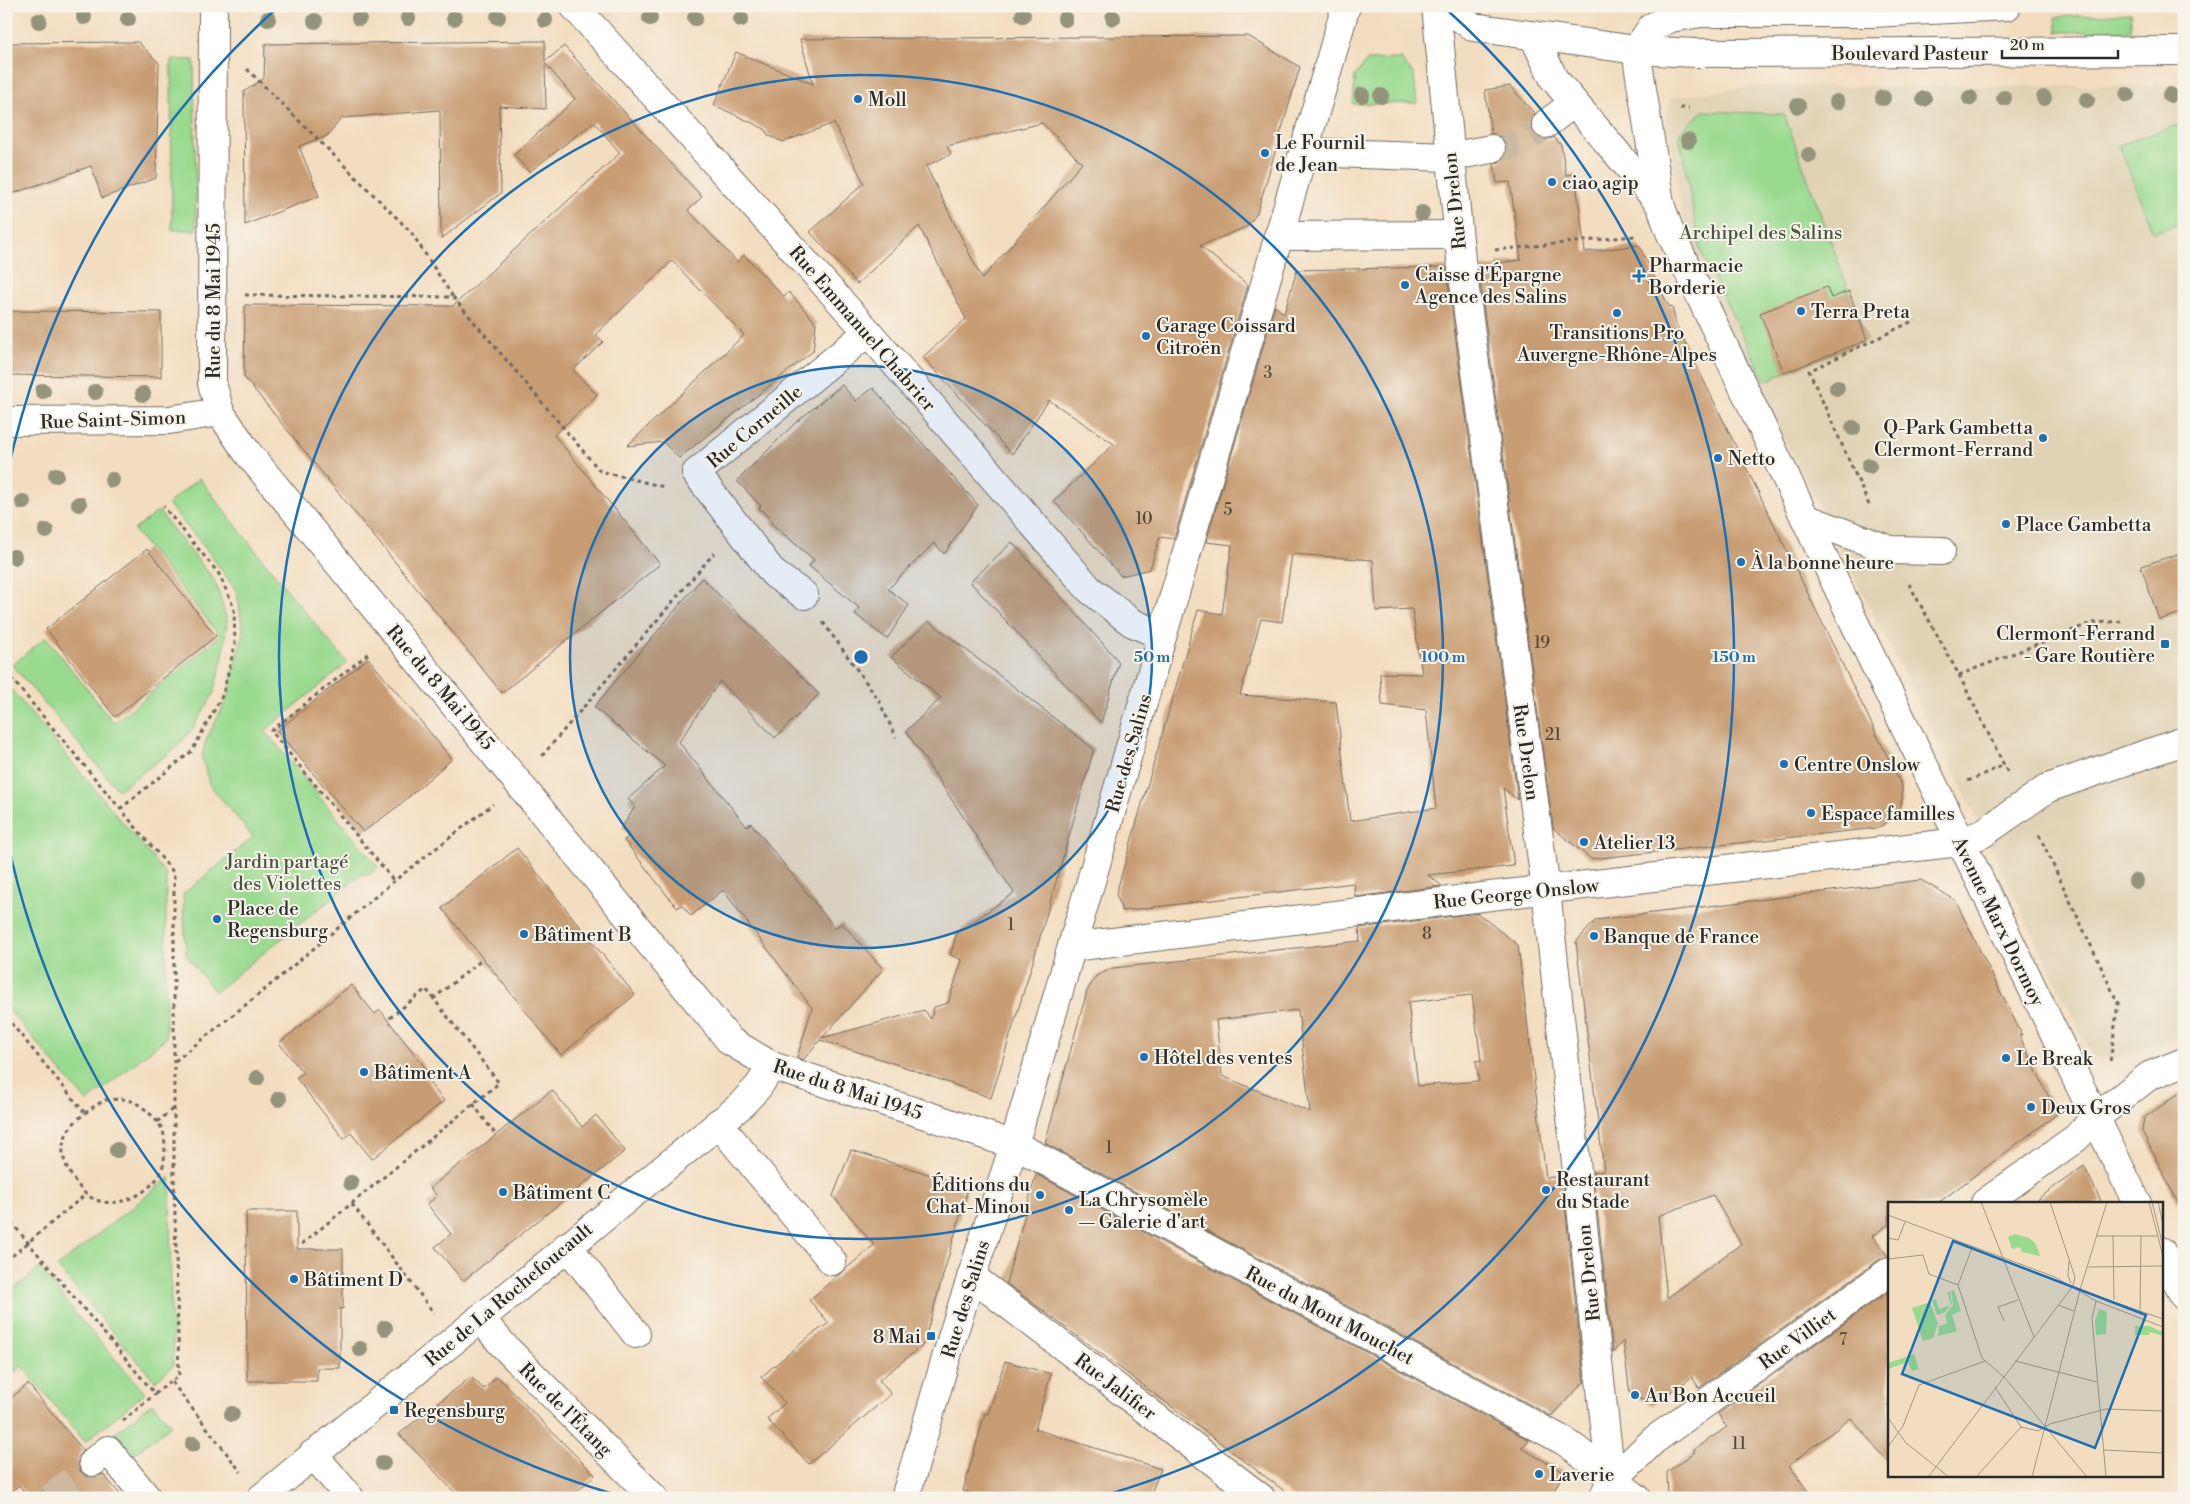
<svg xmlns="http://www.w3.org/2000/svg" width="2190" height="1504" viewBox="0 0 2190 1504" font-family="'Libre Bodoni',serif">
<rect width="100%" height="100%" fill="#f7f3e8"/>
<filter id="ink" filterUnits="userSpaceOnUse"><feTurbulence type="fractalNoise" baseFrequency=".02" numOctaves="2"/><feDisplacementMap in="SourceGraphic" scale="10" xChannelSelector="R" yChannelSelector="G"/><feConvolveMatrix kernelMatrix="1 2 1 2 8 2 1 2 1" color-interpolation-filters="sRGB"/></filter>
<filter id="wash" filterUnits="userSpaceOnUse"><feTurbulence type="fractalNoise" baseFrequency=".0096" numOctaves="4" result="noise"/><feDisplacementMap in="SourceGraphic" scale="20" xChannelSelector="R" yChannelSelector="G"/><feGaussianBlur stdDeviation="1.12" result="paint"/><feColorMatrix in="noise" values="0 0 0 0 0 0 0 0 0 0 0 0 0 0 0 0 0 1.4 0 .05"/><feComposite in="paint" operator="in"/></filter>
<g filter="url(#wash)">
<rect width="100%" height="100%" fill="#f3ddc0"/>
<path fill="#e0d2b4" d="M1758,86H2184V1036L2107,1060H2101L2094,1057L2088,1048L1966,796L1689,252L1666,118L1670,98Z"/>
<g fill="#9ada8f" stroke="#62825d">
<path d="M2132,13L2130,31L2057,32L2056,17Z"/>
<path d="M1401,59L1414,75L1417,103L1353,104L1355,76L1367,60Z"/>
<path d="M171,60H194L196,230H172Z"/>
<path d="M1703,111L1784,114L1867,340L1765,381L1700,250L1679,133Z"/>
<path d="M2184,123V222L2153,233L2119,145Z"/>
<path d="M199,478L262,559L347,663L265,731L378,867L367,876L362,874L215,992L186,955L183,894L253,837L209,784L202,757L206,740L228,697L243,631L237,592L207,550L168,504Z"/>
<path d="M158,511L215,581L227,620L223,656L213,695L193,728L175,749L118,790L12,665L46,637L114,723L220,636L134,530Z"/>
<path d="M8,686L166,874V1038L87,1102L6,1006Z"/>
<path d="M170,1177L171,1317L173,1320V1366L155,1381L57,1267Z"/>
<path d="M40,1268L79,1318L145,1393L85,1442L22,1366L6,1378V1295Z"/>
<path d="M152,1403L171,1425L128,1459L110,1437Z"/>
</g>
<g id="blocks">
<g fill="#c89d73" fill-rule="evenodd">
<path d="M1248,36L1300,67L1257,213L1248,226L1200,246L1248,285L1174,539L1160,537L1150,569L1121,576L1054,501L1114,444L1049,400L1012,454L923,357L966,319L919,226L857,284L810,232L864,183L834,123L783,142L768,135L765,129L714,105L736,52L813,84L800,39ZM1042,123L1082,163L982,279L926,166L951,154L947,146Z"/>
<path d="M545,41V62L564,46L702,197L688,210L737,262L744,255L784,297L789,292L816,323L813,351L679,458L663,442L627,446L744,335L672,261L596,334L603,342L573,370L597,395L554,435L660,564L502,693L244,377L245,305L453,306L620,153L594,122L529,172L514,155L575,99L545,63L546,109L499,106L501,193L441,239L440,110L342,118L327,136L299,146L319,196L245,225L244,92L264,78L265,44Z"/>
<path d="M138,42L159,63L156,178L102,198L91,166L6,196V43Z"/>
<path d="M1510,86L1535,114L1530,125L1533,133L1540,138L1547,140L1554,137L1561,145L1566,175L1575,174L1585,252L1639,245L1669,307L1672,306L1676,324L1902,786V799L1900,810L1885,824L1877,828L1591,859L1553,828L1478,266H1497V263L1521,260L1510,182L1497,183L1494,164L1501,161L1506,155V146L1502,138L1497,134H1491L1485,90Z"/>
<path d="M1446,267L1518,800L1503,788L1514,866L1428,875L1442,886L1355,897L1354,883L1122,911L1116,894L1198,610L1222,614L1232,545L1206,542L1275,306L1284,314L1297,270ZM1292,554L1373,560L1376,611L1412,609L1422,674L1380,673L1382,705L1426,710L1436,808L1350,821L1336,702L1240,695L1261,619L1282,622Z"/>
<path d="M1827,287L1831,298L1849,291L1867,340L1784,373L1760,313Z"/>
<path d="M6,311L161,312V377L6,375Z"/>
<path d="M842,385L856,401L873,388L978,505L944,554L934,543L888,589L909,605L887,639L855,614L859,608L809,566L814,560L771,523L772,521L759,508L761,506L737,481L794,424Z"/>
<path d="M1012,542L1119,662L1101,723L970,582Z"/>
<path d="M147,549L216,636L115,717L46,629Z"/>
<path d="M2184,552V612L2159,620L2141,566Z"/>
<path d="M702,578L819,694L775,738L720,681L679,742L747,827L751,823L835,928L842,923L883,969L822,1038L924,1010L931,1019L934,1007L948,1003L962,960L950,955L957,933L1014,893L906,731L941,698L891,657L929,621L1094,749L1034,958L991,1098L899,1065L820,1040L803,1060L797,1058L812,1008L723,890L691,916L682,905L677,908L624,840L629,836L622,827L635,807L628,799L665,766L594,707Z"/>
<path d="M368,658L452,759L397,807L363,832L277,731Z"/>
<path d="M517,848L635,995L561,1055L442,908Z"/>
<path d="M1921,880L1955,900L2022,1035H2019L2057,1114L1938,1203H1889V1224L1872,1236L1888,1256L1880,1259L1699,1388L1692,1377L1652,1405L1630,1394L1623,1341L1613,1352L1593,1172L1604,1171L1576,942L1596,920ZM1713,1195L1741,1244L1667,1298L1658,1216Z"/>
<path d="M1477,913L1518,945L1546,1178L1562,1176L1584,1382L1551,1416L1045,1143L1087,991L1096,976L1113,968L1360,941L1359,928ZM1472,995L1481,1060L1476,1061L1479,1081L1418,1086L1408,1002ZM1298,1010L1310,1112L1222,1076L1216,1020Z"/>
<path d="M351,985L375,1014L380,1010L427,1070L422,1074L444,1101L372,1159L351,1133L344,1139L296,1078L303,1073L279,1043Z"/>
<path d="M552,1090L582,1127L596,1115L625,1151L463,1281L435,1247L451,1234L427,1204L437,1196L430,1188Z"/>
<path d="M2184,1090V1215L2142,1131L2144,1118Z"/>
<path d="M851,1150L960,1184L959,1190L967,1192L923,1345L879,1380L891,1394L809,1464L767,1419L785,1403L761,1377L811,1335L829,1323L809,1300L874,1245L833,1196Z"/>
<path d="M2084,1166L2102,1203H2032Z"/>
<path d="M1036,1174L1529,1440L1521,1448L1564,1472L1550,1498H1294L1006,1283Z"/>
<path d="M246,1211H297V1249H343V1309L340,1308V1368H317V1381H247Z"/>
<path d="M1889,1291V1463L1851,1418L1789,1465L1813,1498H1668L1667,1472L1695,1452L1693,1450L1727,1427L1718,1414Z"/>
<path d="M1005,1361L1051,1374L1035,1429L1161,1469L1149,1498H988L963,1491L985,1413L988,1414Z"/>
<path d="M497,1376L595,1475L570,1498H460L399,1434L471,1377L484,1389Z"/>
<path d="M28,1384L83,1450L78,1457V1464L81,1472L88,1477H95L103,1474L123,1498H29L19,1485L6,1496V1402Z"/>
</g>
</g>
</g>
<g filter="url(#ink)">
<use href="#blocks" fill-opacity="0" stroke="#71695f" stroke-width="1"/>
<g fill="none" stroke-linecap="round" stroke-linejoin="round">
<g stroke="#cbb9a2" stroke-width="28" stroke-dasharray="28 14" stroke-linecap="butt">
<path d="M1491,149L1521,143L1546,124"/>
<path d="M51,1498L93,1462"/>
</g>
<g stroke="#71695f" stroke-width="30">
<g id="minor">
<path d="M213,6L212,383L220,412L247,452L730,1041L772,1066L932,1117L1014,1145L1034,1155L1564,1441C1590,1458 1612,1480 1637,1498"/>
<path d="M574,6L868,332L1089,589L1131,622L1162,636"/>
<path d="M1546,124L1574,103"/>
<path d="M1303,152L1449,157L1491,149"/>
<path d="M1278,236L1458,235"/>
<path d="M6,421L169,420L220,412"/>
<path d="M1805,518L1890,550L1941,551"/>
<path d="M804,595L774,574L696,473L868,332"/>
<path d="M1072,947L1507,894L1960,842L1982,834L2048,788L2184,741"/>
<path d="M718,1123L832,1261"/>
<path d="M1985,1203L2076,1138L2095,1118L2149,1076L2184,1062"/>
<path d="M567,1246L636,1334"/>
<path d="M971,1276L1261,1498"/>
<path d="M480,1318L502,1344L654,1498"/>
<path d="M313,1454L350,1498"/>
<path d="M93,1462L108,1450L147,1498"/>
<path d="M1605,1494L1611,1479L1626,1467L1654,1440L1889,1272"/>
<path d="M261,1498L739,1107L758,1087L772,1066"/>
</g>
</g>
<g stroke="#71695f" stroke-width="30">
<g id="major">
<path d="M1436,6L1461,260L1546,890L1613,1498"/>
<path d="M1444,6L1473,27L1636,50L1695,53L2184,51"/>
<path d="M1533,35L1554,79L1660,204"/>
<path d="M1636,50L1660,204L1670,232L1856,626L2137,1203"/>
<path d="M1636,50L1652,27L1671,18L1701,13H1872L2007,6"/>
<path d="M2161,1251L2184,1296"/>
<path d="M905,1498L954,1331L1014,1145L1346,6"/>
</g>
</g>
<g stroke="#71695f" stroke-width="3" stroke-dasharray="4 4" stroke-linecap="butt">
<path d="M247,69L411,232L453,297"/>
<path d="M1680,108H1689"/>
<path d="M1495,250L1635,236"/>
<path d="M245,295L453,297L600,471L664,487"/>
<path d="M1869,505L1809,371L1915,320"/>
<path d="M1909,584L1959,675L2008,773"/>
<path d="M823,622L878,699L896,737"/>
<path d="M368,654L271,731L394,881"/>
<path d="M6,672L174,873V1174L179,1376L171,1381L241,1472"/>
<path d="M1959,675L2091,623L2124,621"/>
<path d="M542,756L714,553"/>
<path d="M1968,781L2004,765"/>
<path d="M120,809L192,751L223,694L235,644L234,608L219,574L163,506"/>
<path d="M2039,835L2118,1003L2110,1063"/>
<path d="M433,999L483,959"/>
<path d="M6,1017L84,1112"/>
<path d="M175,1061L263,991L394,881L493,804"/>
<path d="M105,1100C112,1100 121,1098 128,1100C141,1103 156,1118 162,1129C167,1138 165,1166 160,1174C145,1199 104,1215 82,1190C47,1149 63,1124 105,1100Z"/>
<path d="M473,1104L496,1135"/>
<path d="M157,1122L175,1107"/>
<path d="M352,1204L434,1313"/>
<path d="M6,1216L155,1394L171,1381"/>
<path d="M302,1244L499,1083L426,989L387,1020"/>
<path d="M6,1261L86,1194"/>
<path d="M123,1421L155,1394"/>
</g>
<use href="#minor" stroke="#fff" stroke-width="28"/>
<use href="#major" stroke="#fff" stroke-width="28"/>
</g>
<g fill="#94937c">
<circle cx="1023" cy="15" r="8"/>
<circle cx="84" cy="17" r="8"/>
<circle cx="498" cy="17" r="8"/>
<circle cx="359" cy="18" r="8"/>
<circle cx="408" cy="18" r="8"/>
<circle cx="454" cy="18" r="8"/>
<circle cx="650" cy="18" r="8"/>
<circle cx="695" cy="18" r="8"/>
<circle cx="1113" cy="18" r="8"/>
<circle cx="128" cy="19" r="8"/>
<circle cx="268" cy="19" r="8"/>
<circle cx="741" cy="19" r="8"/>
<circle cx="1065" cy="19" r="8"/>
<circle cx="545" cy="20" r="8"/>
<circle cx="39" cy="21" r="8"/>
<circle cx="315" cy="21" r="8"/>
<circle cx="1362" cy="95" r="8"/>
<circle cx="2127" cy="95" r="8"/>
<circle cx="2170" cy="95" r="8"/>
<circle cx="1381" cy="96" r="8"/>
<circle cx="1883" cy="98" r="8"/>
<circle cx="1970" cy="98" r="8"/>
<circle cx="2004" cy="98" r="8"/>
<circle cx="2044" cy="98" r="8"/>
<circle cx="1924" cy="99" r="8"/>
<circle cx="2087" cy="100" r="8"/>
<circle cx="1837" cy="102" r="8"/>
<circle cx="1798" cy="106" r="8"/>
<circle cx="1688" cy="141" r="8"/>
<circle cx="1809" cy="155" r="8"/>
<circle cx="1422" cy="213" r="8"/>
<circle cx="1837" cy="388" r="8"/>
<circle cx="43" cy="391" r="8"/>
<circle cx="95" cy="392" r="8"/>
<circle cx="143" cy="394" r="8"/>
<circle cx="1853" cy="428" r="8"/>
<circle cx="1869" cy="466" r="8"/>
<circle cx="56" cy="475" r="8"/>
<circle cx="112" cy="480" r="8"/>
<circle cx="23" cy="502" r="8"/>
<circle cx="79" cy="504" r="8"/>
<circle cx="46" cy="531" r="8"/>
<circle cx="14" cy="557" r="8"/>
<circle cx="2136" cy="881" r="8"/>
<circle cx="257" cy="1078" r="8"/>
<circle cx="279" cy="1099" r="8"/>
<circle cx="117" cy="1150" r="8"/>
<circle cx="351" cy="1183" r="8"/>
<circle cx="385" cy="1328" r="8"/>
<circle cx="360" cy="1349" r="8"/>
<circle cx="232" cy="1414" r="8"/>
<circle cx="193" cy="1444" r="8"/>
<circle cx="383" cy="1463" r="8"/>
</g>
</g>
<circle cx="861" cy="657" r="291" fill="#1f6fb2" fill-opacity=".12"/>
<g fill="none" stroke="#1f6fb2" stroke-width="2.5">
<circle cx="861" cy="657" r="291"/>
<circle cx="861" cy="657" r="582"/>
<path d="M620 1496A873 873 0 0 1 7 839M7 475A873 873 0 0 1 277 8M1445 8A873 873 0 0 1 1102 1496"/>
</g>
<g fill="#1f6fb2" stroke="#f7f3e8" stroke-width="2">
<circle cx="858" cy="99" r="5"/>
<circle cx="1265" cy="153" r="5"/>
<circle cx="1552" cy="182" r="5"/>
<path d="M1636.5 268.5h5v5h5v5h-5v5h-5v-5h-5v-5h5z"/>
<circle cx="1405" cy="285" r="5"/>
<circle cx="1801" cy="311" r="5"/>
<circle cx="1617" cy="313" r="5"/>
<circle cx="1146" cy="336" r="5"/>
<circle cx="2043" cy="438" r="5"/>
<circle cx="1718" cy="458" r="5"/>
<circle cx="2006" cy="524" r="5"/>
<circle cx="1741" cy="562" r="5"/>
<rect x="2160" y="639" width="10" height="10" rx="2.5"/>
<circle cx="1784" cy="764" r="5"/>
<circle cx="1811" cy="813" r="5"/>
<circle cx="1584" cy="842" r="5"/>
<circle cx="217" cy="919" r="5"/>
<circle cx="524" cy="934" r="5"/>
<circle cx="1594" cy="936" r="5"/>
<circle cx="1144" cy="1057" r="5"/>
<circle cx="2006" cy="1058" r="5"/>
<circle cx="364" cy="1072" r="5"/>
<circle cx="2031" cy="1107" r="5"/>
<circle cx="1546" cy="1190" r="5"/>
<circle cx="503" cy="1192" r="5"/>
<circle cx="1040" cy="1195" r="5"/>
<circle cx="1069" cy="1210" r="5"/>
<circle cx="294" cy="1279" r="5"/>
<rect x="926" y="1331" width="10" height="10" rx="2.5"/>
<circle cx="1635" cy="1395" r="5"/>
<rect x="389" y="1405" width="10" height="10" rx="2.5"/>
<circle cx="1539" cy="1474" r="5"/>
</g>
<g text-anchor="middle" stroke-width="4" stroke-linejoin="round" paint-order="stroke">
<g font-size="16" fill="#52483d">
<text x="1268" y="378">3</text>
<text x="1228" y="515">5</text>
<text x="1144" y="524">10</text>
<text x="1542" y="648">19</text>
<text x="1553" y="740">21</text>
<text x="1011" y="930">1</text>
<text x="1427" y="939">8</text>
<text x="1109" y="1153">1</text>
<text x="1843" y="1345">7</text>
<text x="1739" y="1449">11</text>
</g>
<g font-size="19" fill="#2b2b2b" stroke="#f7f3e8">
<text x="1910" y="60">Boulevard Pasteur</text>
<text transform="translate(1454 201) rotate(-96)" y="7">Rue Drelon</text>
<text transform="translate(213 301) rotate(-90)" y="7">Rue du 8 Mai 1945</text>
<text transform="translate(863 328) rotate(49)" y="7">Rue Emmanuel Chabrier</text>
<text transform="translate(113 419) rotate(-2)" y="7">Rue Saint-Simon</text>
<text transform="translate(754 426) rotate(-40)" y="7">Rue Corneille</text>
<text transform="translate(441 687) rotate(50)" y="7">Rue du 8 Mai 1945</text>
<text transform="translate(1527 752) rotate(82)" y="7">Rue Drelon</text>
<text transform="translate(1128 753) rotate(-74)" y="7">Rue des Salins</text>
<text transform="translate(1516 893) rotate(-6)" y="7">Rue George Onslow</text>
<text transform="translate(1999 921) rotate(64)" y="7">Avenue Marx Dormoy</text>
<text transform="translate(848 1089) rotate(18)" y="7">Rue du 8 Mai 1945</text>
<text transform="translate(1588 1273) rotate(-96)" y="7">Rue Drelon</text>
<text transform="translate(508 1294) rotate(-40)" y="7">Rue de La Rochefoucault</text>
<text transform="translate(965 1299) rotate(-73)" y="7">Rue des Salins</text>
<text transform="translate(1330 1315) rotate(28)" y="7">Rue du Mont Mouchet</text>
<text transform="translate(1797 1338) rotate(-36)" y="7">Rue Villiet</text>
<text transform="translate(1116 1386) rotate(37)" y="7">Rue Jalifier</text>
<text transform="translate(566 1409) rotate(45)" y="7">Rue de l'Étang</text>
</g>
<g font-size="19" fill="#2b2b2b" stroke="#f7f3e8" text-anchor="start">
<text x="868" y="106">Moll</text>
<text x="1275" y="149">Le Fournil<tspan x="1275" dy="22">de Jean</tspan></text>
<text x="1562" y="189">ciao agip</text>
<text x="1649" y="272">Pharmacie<tspan x="1649" dy="22">Borderie</tspan></text>
<text x="1415" y="281">Caisse d'Épargne<tspan x="1415" dy="22">Agence des Salins</tspan></text>
<text x="1811" y="318">Terra Preta</text>
<text x="1156" y="332">Garage Coissard<tspan x="1156" dy="22">Citroën</tspan></text>
<text x="1617" y="339" text-anchor="middle">Transitions Pro<tspan x="1617" dy="22">Auvergne-Rhône-Alpes</tspan></text>
<text x="2033" y="434" text-anchor="end">Q-Park Gambetta<tspan x="2033" dy="22">Clermont-Ferrand</tspan></text>
<text x="1728" y="465">Netto</text>
<text x="2016" y="531">Place Gambetta</text>
<text x="1751" y="569">À la bonne heure</text>
<text x="2155" y="640" text-anchor="end">Clermont-Ferrand<tspan x="2155" dy="22">- Gare Routière</tspan></text>
<text x="1794" y="771">Centre Onslow</text>
<text x="1821" y="820">Espace familles</text>
<text x="1594" y="849">Atelier 13</text>
<text x="227" y="915">Place de<tspan x="227" dy="22">Regensburg</tspan></text>
<text x="534" y="941">Bâtiment B</text>
<text x="1604" y="943">Banque de France</text>
<text x="1154" y="1064">Hôtel des ventes</text>
<text x="2016" y="1065">Le Break</text>
<text x="374" y="1079">Bâtiment A</text>
<text x="2041" y="1114">Deux Gros</text>
<text x="1556" y="1186">Restaurant<tspan x="1556" dy="22">du Stade</tspan></text>
<text x="1030" y="1191" text-anchor="end">Éditions du<tspan x="1030" dy="22">Chat-Minou</tspan></text>
<text x="513" y="1199">Bâtiment C</text>
<text x="1079" y="1206">La Chrysomèle<tspan x="1079" dy="22">— Galerie d'art</tspan></text>
<text x="304" y="1286">Bâtiment D</text>
<text x="921" y="1343" text-anchor="end">8 Mai</text>
<text x="1645" y="1402">Au Bon Accueil</text>
<text x="404" y="1417">Regensburg</text>
<text x="1549" y="1481">Laverie</text>
</g>
<g font-size="19" fill="#475744" stroke="#f7f3e8">
<text x="1761" y="239">Archipel des Salins</text>
<text x="287" y="868">Jardin partagé<tspan x="287" dy="22">des Violettes</tspan></text>
</g>
</g>
<g transform="translate(1888 1202)">
<rect width="275" height="275" fill="#f3ddc0"/>
<path d="M127,32L141,36L148,42L152,54L134,50L132,45L124,47L120,35ZM66,88L73,109L64,113L69,129L50,134L51,124L59,122L57,113L65,103L63,89ZM59,90H62L64,102L57,110L49,113L44,98L48,97L51,107L63,103ZM42,100L50,122L45,136L35,139L24,106ZM211,107L219,110L218,132L208,133L207,119ZM247,124H261L275,130V134L262,130L261,133H247ZM26,152L31,167L24,169L20,160L0,167V161Z" fill="#9ada8f"/>
<path fill="none" stroke="#a39684" stroke-width="1" d="M93,0L146,135M261,0L275,54M264,0L275,44M270,0L275,22M0,13L167,75L208,99L275,125M209,34H270M225,34L226,98M0,36L10,38L17,20M84,46L70,83L94,156L117,176L199,275M0,57L35,53L41,72L70,83M181,59L180,74L183,81M200,65L275,64M192,88L219,0M192,88L275,117M208,99L204,116L218,275M170,103L186,109M252,109L253,34M116,119L110,105L130,98M127,159L209,180M107,185L133,225L150,229L162,222L218,207L275,209M0,216L18,241L61,275M0,245L15,224L31,183L97,159M216,248L275,251M41,274L185,84L187,75L162,0M88,275L133,225M144,275L192,88"/>
<path fill="#1f6fb2" fill-opacity="0.15" stroke="#1f6fb2" stroke-width="2.5" d="M65,39L258,113L207,246L14,172Z"/>
<rect width="275" height="275" fill="none" stroke="#2b2b2b" stroke-width="2.5"/>
</g>
<circle cx="861" cy="657" r="8" fill="#1f6fb2" stroke="#f7f3e8" stroke-width="2.5"/>
<g font-size="15" text-anchor="middle" font-weight="bold" fill="#1f6fb2" stroke="#f7f3e8" stroke-width="4" stroke-linejoin="round" paint-order="stroke">
<text x="1152" y="662">50 m</text>
<text x="1443" y="662">100 m</text>
<text x="1734" y="662">150 m</text>
</g>
<rect width="2190" height="1504" fill="none" stroke="#f7f3e8" stroke-width="25"/>
<path d="M2002 50v8h116v-8" fill="none" stroke="#2b2b2b" stroke-width="2.5"/>
<text x="2010" y="50" font-size="15" fill="#2b2b2b" stroke="#f7f3e8" stroke-width="4" paint-order="stroke">20 m</text>
</svg>
